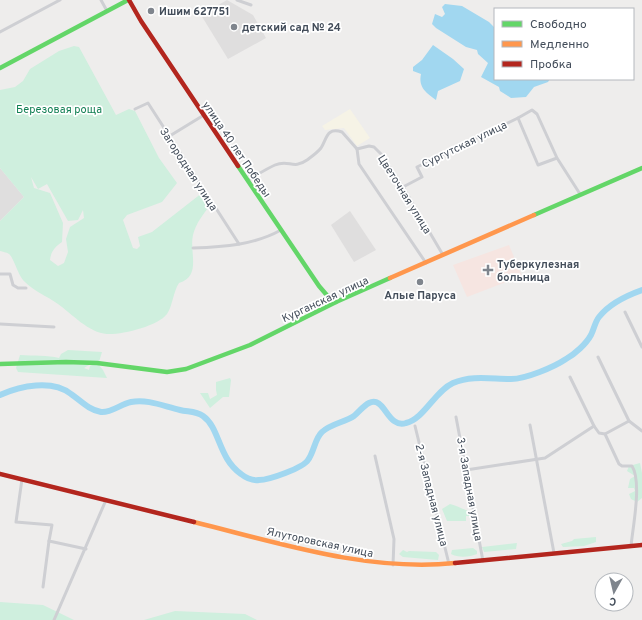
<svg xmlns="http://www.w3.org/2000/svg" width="642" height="620" viewBox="0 0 642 620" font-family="Overpass,sans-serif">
<rect width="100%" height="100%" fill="#eeedec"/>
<path fill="#f6f3e6" d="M350,109L370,138L357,146L344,128L325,130L322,126Z"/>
<g fill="#dfdede">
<path d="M227,0L253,15L266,38L228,59L201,15Z"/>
<path d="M0,168L24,197L0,221Z"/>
<path d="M350,211L376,250L354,262L331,225Z"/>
</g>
<path fill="#f6e5e1" d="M509,245L522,276L467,297L453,265Z"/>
<g fill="#cfefde" fill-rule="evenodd">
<path d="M74,46L79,47L116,115L129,109L135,111L159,158L177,183L162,202L127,215L123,220L133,248L137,249L140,246L138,237L152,232L202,193L210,205C203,215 196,223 193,235C189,252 202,276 179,283C173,292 173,305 167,314C158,326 122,335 107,334C89,333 72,314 58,304C47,296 35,292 25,282C18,276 14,258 9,254C6,252 3,252 0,251V221L24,197L0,168V90L15,87L23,81L30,69L59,51ZM31,177L38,189L47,184L68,221L78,220L83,210L84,218L70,227L66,239L68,252L64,263L58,266L50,260C51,251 55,247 62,242L63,223L50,193L34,188Z"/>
<path d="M68,350L102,352L99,362H94L84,368L89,370L90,366L97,363L103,370L107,378L18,372L16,368L20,355C33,356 48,355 59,358L61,354Z"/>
<path d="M230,378L231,380L229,397H223L210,408L200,393H208L210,399L217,395L216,390V382Z"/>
<path d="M640,463L642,473V498L637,502L631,499L629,494L635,491L634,488H628L630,479L635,476L627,471L629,466Z"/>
<path d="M450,504C458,506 464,510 472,512L471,516H466V521H447L442,509Z"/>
<path d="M596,537V542L584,546L563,547L561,544L572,541L574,539Z"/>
<path d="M517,543L516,549L484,552L482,547Z"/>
<path d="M473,548L477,551V554C470,557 458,558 451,554L452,550Z"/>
<path d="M403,550L407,552L409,551L436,552L439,555L438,560L403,557L399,554Z"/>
<path d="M0,602L43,605L74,620H0Z"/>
<path d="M175,611L245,614L257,620H144Z"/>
</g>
<g fill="#a1d7f0">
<path d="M445,4L462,6L489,22L495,28V79H550L548,82L534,87L526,97L511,98L500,91L499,87L481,77L488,63L478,54L477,50L466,47L436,28L432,24L435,14L442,17L445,14L442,7Z"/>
<path d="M433,45L453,59L464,69L460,81L438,91L436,100C427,93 418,88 421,74L413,71V67L422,60Z"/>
</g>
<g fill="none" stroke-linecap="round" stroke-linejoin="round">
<path stroke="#a1d7f0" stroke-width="6" d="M0,395C20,386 52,379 71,394C81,401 89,410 101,412C111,413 121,404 131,402C148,399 163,406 180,410C188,412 196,411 203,416C220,428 218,458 241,474C246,478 252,481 259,480C269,480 303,468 308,460C314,452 315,438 322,432C330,424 345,422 354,416C359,412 363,406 369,403C385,395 387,429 406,423C424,419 435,391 453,383C472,375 491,379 511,379C526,379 554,367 566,359C575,354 586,344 591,335C594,329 595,322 599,317C609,304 628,295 642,290"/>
<g stroke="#cecfd3" stroke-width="3">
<path d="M101,0L107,11"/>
<path d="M237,0L251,5"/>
<path d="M0,32L60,0"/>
<path d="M135,109L148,103L239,244"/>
<path d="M168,137L204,115"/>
<path d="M357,149L359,164L426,263"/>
<path d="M557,158L538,165L518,118L532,110L537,114L557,158L580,194"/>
<path d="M248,180C257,175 266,169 275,165C289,159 293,170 307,160C311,157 317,153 321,148C327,139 326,127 342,132L357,149L369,146L374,147L382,155L403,187L443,255"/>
<path d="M403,187L422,177L417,167L518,118"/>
<path d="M193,248C224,247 254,245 281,230"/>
<path d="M0,274H10L13,285L18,288H26"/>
<path d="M625,312L642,347"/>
<path d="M0,324L54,327"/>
<path d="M598,357L629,421L642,431"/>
<path d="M570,377L594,426L599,433L605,434L619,464L622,466H632C642,482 633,526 631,546"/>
<path d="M456,417L483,561"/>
<path d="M530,425L554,553"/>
<path d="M415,426L449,564"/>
<path d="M605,434L629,421"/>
<path d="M375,456L394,539L393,565"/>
<path d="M466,470L545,458L594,426"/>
<path d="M22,479L16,522L52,525L49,541L86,549"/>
<path d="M43,587L49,541"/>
<path d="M54,620L106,500"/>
</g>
<g stroke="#63d668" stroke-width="4.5">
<path d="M0,68L128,0"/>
<path d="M238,166L319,286L331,300L336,302"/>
<path d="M534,215L642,168"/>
<path d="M0,364L66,362L97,363L167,372L186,369L250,345L336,302L390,278"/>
</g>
<g stroke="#ff974d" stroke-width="4.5">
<path d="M390,278L534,215"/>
<path d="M194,522C279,543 367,572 455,563"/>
</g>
<g stroke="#b3261e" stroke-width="4.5">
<path d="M129,0L141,21L238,166"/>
<path d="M0,474L194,522"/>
<path d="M455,563L642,545"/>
</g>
</g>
<g fill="#7f858d" stroke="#fff" stroke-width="1.5">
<circle cx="151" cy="11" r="4"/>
<circle cx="234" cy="27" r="4"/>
<path d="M486 264h4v4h4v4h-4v4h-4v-4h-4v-4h4z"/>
<circle cx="420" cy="282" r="4"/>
</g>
<g text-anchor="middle" stroke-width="3.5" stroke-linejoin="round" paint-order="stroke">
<g font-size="11" font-weight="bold" fill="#434d5a" stroke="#fff" text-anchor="start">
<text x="159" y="15">Ишим 627751</text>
<text x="242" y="31">детский сад № 24</text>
<text x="497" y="268">Туберкулезная<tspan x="497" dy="13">больница</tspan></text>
<text x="420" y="299" text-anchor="middle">Алые Паруса</text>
</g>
<g font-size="11" fill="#117f53" stroke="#fff">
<text x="59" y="113">Березовая роща</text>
</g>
<g font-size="11" fill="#434d5a" stroke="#fff">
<text transform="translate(464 144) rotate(-26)" y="4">Сургутская улица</text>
<text transform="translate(237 149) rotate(56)" y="4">улица 40 лет Победы</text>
<text transform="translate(189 169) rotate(57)" y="4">Загородная улица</text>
<text transform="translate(405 194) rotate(58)" y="4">Цветочная улица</text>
<text transform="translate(325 299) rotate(-25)" y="4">Курганская улица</text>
<text transform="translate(470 489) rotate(80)" y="4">3-я Западная улица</text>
<text transform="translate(432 495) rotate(76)" y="4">2-я Западная улица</text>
<text transform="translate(320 542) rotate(12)" y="4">Ялуторовская улица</text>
</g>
</g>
<rect x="494" y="8" width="140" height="72" fill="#ffffff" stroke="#b4b8bd"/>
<rect x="502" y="21" width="20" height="6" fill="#63d668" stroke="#b4b8bd"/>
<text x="530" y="28" font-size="12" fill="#434d5a">Свободно</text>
<rect x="502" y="41" width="20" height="6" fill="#ff974d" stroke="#b4b8bd"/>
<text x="530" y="48" font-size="12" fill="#434d5a">Медленно</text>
<rect x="502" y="61" width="20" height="6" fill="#b3261e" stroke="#b4b8bd"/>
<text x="530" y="68" font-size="12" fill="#434d5a">Пробка</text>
<g transform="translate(614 592) rotate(188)"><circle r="19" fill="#ffffff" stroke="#b4b8bd"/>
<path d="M0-3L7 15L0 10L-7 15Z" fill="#7f858d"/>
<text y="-6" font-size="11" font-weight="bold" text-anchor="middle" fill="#434d5a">С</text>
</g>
</svg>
